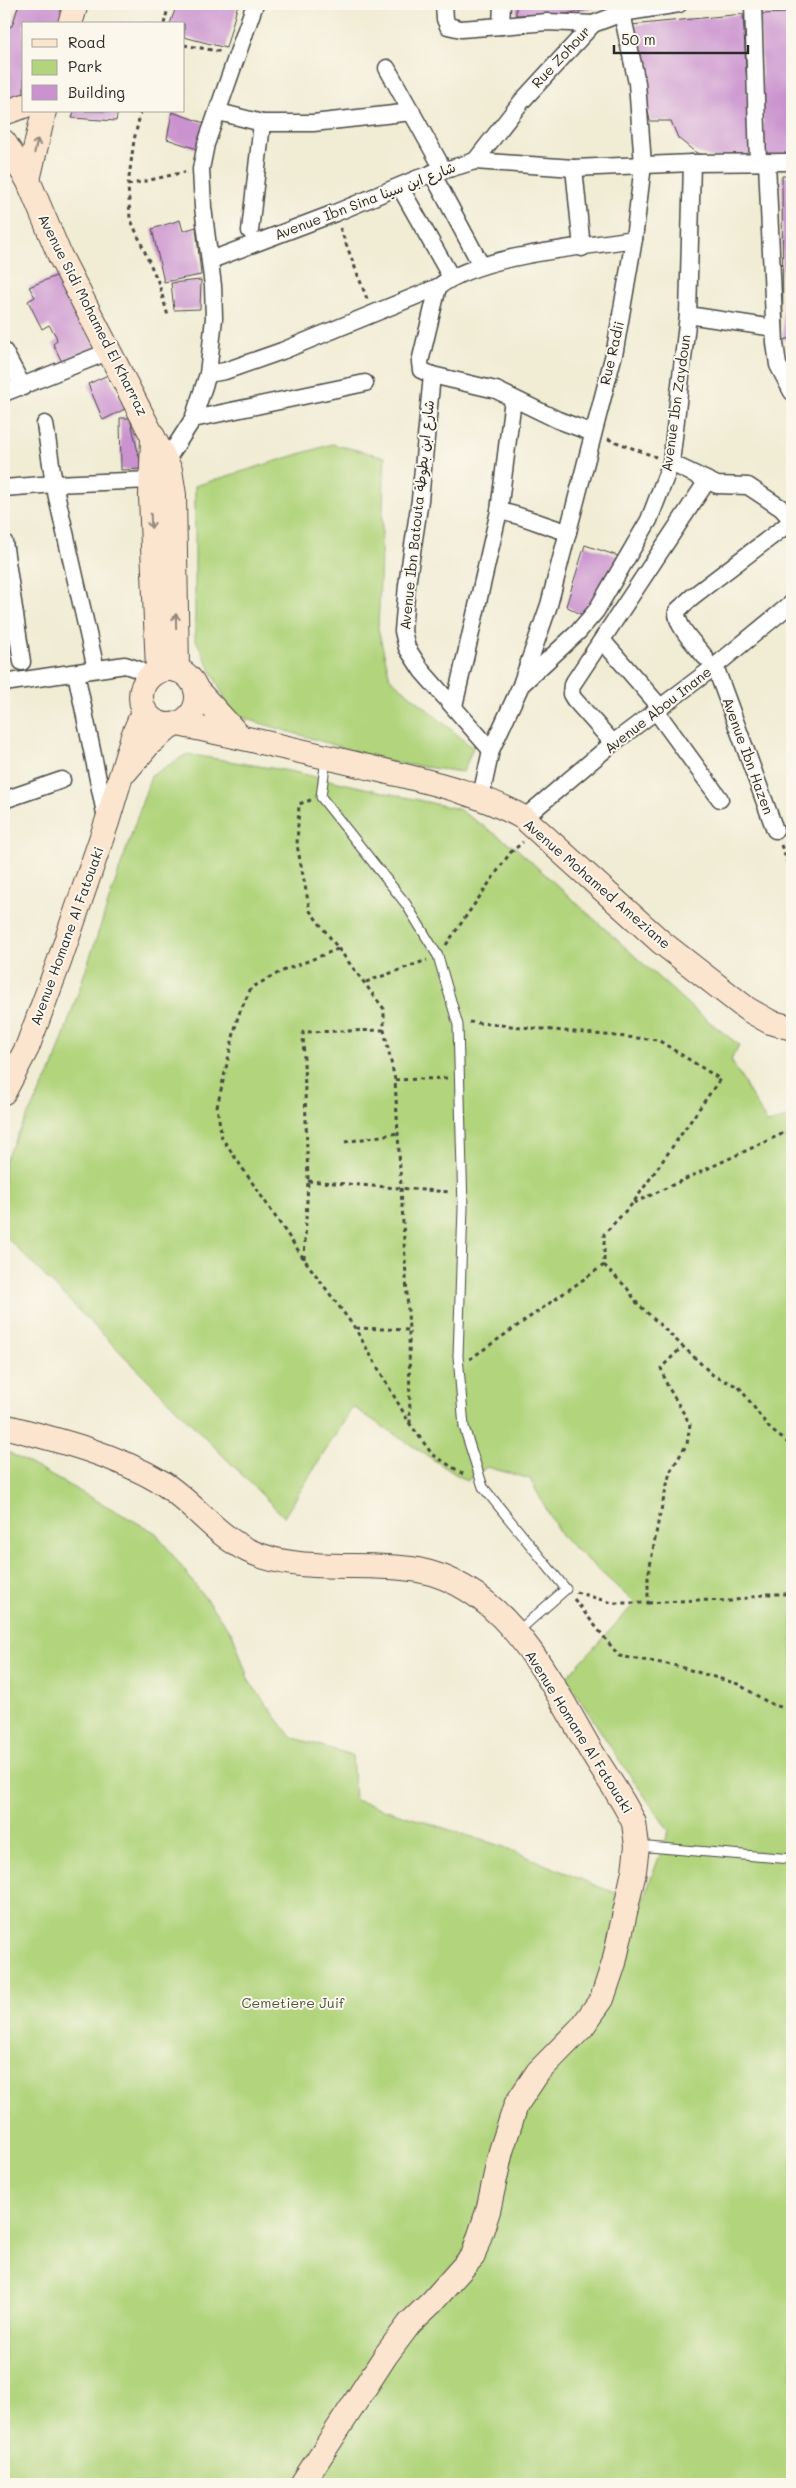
<svg xmlns="http://www.w3.org/2000/svg" width="796" height="2488" viewBox="0 0 796 2488" font-family="Mali,'Playpen Sans Arabic',sans-serif">
<rect width="100%" height="100%" fill="#fbf7ec"/>
<filter id="ink" filterUnits="userSpaceOnUse"><feTurbulence type="fractalNoise" baseFrequency=".02" numOctaves="2"/><feDisplacementMap in="SourceGraphic" scale="10" xChannelSelector="R" yChannelSelector="G"/><feConvolveMatrix kernelMatrix="1 2 1 2 8 2 1 2 1" color-interpolation-filters="sRGB"/></filter>
<filter id="wash" filterUnits="userSpaceOnUse"><feTurbulence type="fractalNoise" baseFrequency=".0096" numOctaves="4" result="noise"/><feDisplacementMap in="SourceGraphic" scale="20" xChannelSelector="R" yChannelSelector="G"/><feGaussianBlur stdDeviation="1.12" result="paint"/><feColorMatrix in="noise" values="0 0 0 0 0 0 0 0 0 0 0 0 0 0 0 0 0 1.4 0 .05"/><feComposite in="paint" operator="in"/></filter>
<g filter="url(#wash)">
<rect width="100%" height="100%" fill="#f1ecd4"/>
<g fill="#b1d47c" stroke="#6e8054">
<path d="M332,444L385,457L378,629L390,678L473,748L463,772L394,763L233,715L195,638V486Z"/>
<path d="M187,754L289,771L458,809L516,848L692,1008L739,1045L731,1060L767,1123L792,1117V2484H4V1450L156,1533L233,1635L249,1681L291,1737L352,1755L355,1800L504,1847L599,1887L642,1902L669,1831L618,1758L566,1678L635,1603L561,1536L530,1479L487,1467L466,1481L353,1407L284,1517L4,1235V1161L53,1067L151,776Z"/>
</g>
<g id="blocks">
<g fill="#ca93cf">
<path d="M19,4H68L62,24H24V95L8,100L4,93V28L12,26Z"/>
<path d="M177,4H238L226,48L184,37V24H170Z"/>
<path d="M516,4H613L566,14L516,15Z"/>
<path d="M792,13V157L764,158L760,14Z"/>
<path d="M743,14L751,158H713L695,152L678,138L671,121H650L631,25Z"/>
<path d="M74,111H118L116,121L72,118Z"/>
<path d="M172,112L207,124L197,149L167,139Z"/>
<path d="M782,176H792V338L783,340Z"/>
<path d="M180,220L183,231L196,227L201,275L164,282L152,229Z"/>
<path d="M58,275L96,350L63,364L53,344L57,341L56,336L49,325L42,329L28,301L35,297L29,287Z"/>
<path d="M201,280L200,309L174,310L171,283Z"/>
<path d="M108,375L125,409L103,420L88,384Z"/>
<path d="M120,418H130L142,469L121,470Z"/>
<path d="M585,545L624,558L584,616L566,606Z"/>
</g>
</g>
</g>
<g filter="url(#ink)">
<use href="#blocks" fill-opacity="0" stroke="#494844" stroke-width="1"/>
<g fill="none" stroke-linecap="round" stroke-linejoin="round">
<g stroke="#494844" stroke-width="11">
<g id="lane">
<path d="M326,758L321,797L406,904L438,956L458,1025L463,1208L458,1356L464,1427L483,1487L566,1589L517,1632"/>
<path d="M637,1846L792,1859"/>
</g>
</g>
<g stroke="#494844" stroke-width="19">
<g id="street">
<path d="M444,4L445,19L448,26L461,29L501,26"/>
<path d="M502,4L501,26L547,22L593,24"/>
<path d="M753,4L758,162"/>
<path d="M387,68L443,169"/>
<path d="M219,112L262,123H313L412,112"/>
<path d="M475,161L522,101L593,24L622,13L679,4"/>
<path d="M767,162L775,343L778,365L792,392"/>
<path d="M574,168L582,248"/>
<path d="M432,173L481,265"/>
<path d="M400,187L451,277"/>
<path d="M250,231L262,123"/>
<path d="M211,260L335,213L419,178L475,161L574,168L692,163L792,162"/>
<path d="M438,287L420,362L421,370L432,375L420,500L407,585L403,631L407,648L422,671L491,750"/>
<path d="M688,315L774,328"/>
<path d="M4,351L23,387"/>
<path d="M208,374L225,371L282,351L438,287C481,254 580,248 634,239"/>
<path d="M432,375L496,390L558,420L593,433"/>
<path d="M4,393L110,351"/>
<path d="M193,419L365,383"/>
<path d="M45,424L54,484L96,669"/>
<path d="M159,462L166,461L193,419L208,374L214,318L213,286L203,207L201,169L206,144L255,4"/>
<path d="M671,463L717,485L748,486L781,508L790,518L788,524L692,597L677,611C676,627 696,645 705,657"/>
<path d="M4,488L54,484L151,480"/>
<path d="M499,511C523,515 544,526 568,532"/>
<path d="M4,542L22,662"/>
<path d="M602,640L661,708"/>
<path d="M715,666L775,830"/>
<path d="M76,673L106,818"/>
<path d="M522,682L549,605L615,350L634,239L643,165L637,83L622,13"/>
<path d="M4,683L125,665L137,669L149,678"/>
<path d="M454,706L499,511L513,399"/>
<path d="M656,711L720,799"/>
<path d="M613,743L574,699L571,694L572,685L707,481"/>
<path d="M481,796L491,750L521,685L578,632L596,611L649,520L671,463L688,315L692,163"/>
<path d="M4,800L62,780"/>
<path d="M524,818L613,743L714,667L792,603"/>
</g>
</g>
<g stroke="#494844" stroke-width="26">
<g id="secondary">
<path d="M70,24L76,4"/>
<path d="M4,113L24,106"/>
<path d="M4,142L28,180L60,256L170,470L174,495L177,670"/>
<path d="M28,180L44,111"/>
<path d="M153,437L151,496L158,671"/>
<circle cx="169" cy="697" r="28"/>
<path d="M196,689L240,737"/>
<path d="M178,724C245,738 310,753 376,769C428,782 476,791 524,818L661,942L747,1009L770,1022L792,1028"/>
<path d="M126,771L149,744L170,726"/>
<path d="M4,1092L27,1048L59,962L107,822L133,736L144,710"/>
<path d="M4,1426C58,1440 112,1453 161,1482C192,1501 215,1535 249,1551C302,1575 361,1560 418,1570C507,1587 550,1681 591,1751C605,1775 622,1797 634,1823L637,1846L634,1871L614,1963L602,1999L582,2027L538,2072L516,2105L501,2151L488,2211L473,2256L432,2302L410,2323L386,2355L302,2484"/>
</g>
</g>
<g stroke="#494844" stroke-width="3" stroke-dasharray="4 4" stroke-linecap="butt">
<path d="M164,24L169,4"/>
<path d="M184,45L223,52"/>
<path d="M141,111L134,140L128,185L130,218L159,284L168,316"/>
<path d="M128,185L185,172"/>
<path d="M340,228L367,299"/>
<path d="M608,439L656,457"/>
<path d="M311,800L299,804L297,845L310,911L384,1009V1030L395,1080L409,1330L410,1423"/>
<path d="M781,845L792,875"/>
<path d="M446,945L510,853L523,842"/>
<path d="M338,949L280,972L251,988L238,1016L217,1107L222,1138L304,1259L355,1328L410,1424L432,1454L466,1476"/>
<path d="M366,982L427,960"/>
<path d="M469,1022L658,1040L720,1079L633,1203L604,1234V1265L470,1359"/>
<path d="M395,1080L449,1078"/>
<path d="M345,1142L398,1133"/>
<path d="M308,1181L450,1192"/>
<path d="M634,1203L786,1132L792,1137"/>
<path d="M304,1259L308,1181L303,1032L384,1030"/>
<path d="M604,1265L627,1288L637,1303L714,1376L739,1387L770,1429L792,1446"/>
<path d="M356,1328L409,1330"/>
<path d="M576,1592L612,1603H648V1577L658,1523L670,1472L687,1444L690,1424L667,1385L661,1368L683,1346"/>
<path d="M574,1599L619,1656L673,1665L738,1684L769,1703L792,1711"/>
<path d="M648,1603L696,1600L731,1601L768,1594H792"/>
</g>
<use href="#lane" stroke="#fff" stroke-width="9"/>
<use href="#street" stroke="#fff" stroke-width="16"/>
<use href="#secondary" stroke="#fce5cf" stroke-width="24"/>
</g>
<defs><path id="oneway-shaft" d="M-6 0H5M1.5-3L5.5 0L1.5 3" fill="none" stroke-width="1.6" stroke-linecap="round" stroke-linejoin="round" transform="scale(1.25)"/></defs>
<g stroke="#94887d">
<use href="#oneway-shaft" transform="translate(36 146) rotate(-77)"/>
<use href="#oneway-shaft" transform="translate(151 521) rotate(88)"/>
<use href="#oneway-shaft" transform="translate(176 621) rotate(-91)"/>
</g>
</g>
<g text-anchor="middle" stroke-width="4" stroke-linejoin="round" paint-order="stroke">
<g font-size="14" fill="#2b2b2b" stroke="#fbf7ec">
<text transform="translate(561 57) rotate(-47)" y="5">Rue Zohour</text>
<text transform="translate(365 201) rotate(-21)" y="5">Avenue Ibn Sina شارع ابن سينا</text>
<text transform="translate(93 315) rotate(63)" y="5">Avenue Sidi Mohamed El Kharraz</text>
<text transform="translate(612 353) rotate(-77)" y="5">Rue Radii</text>
<text transform="translate(676 403) rotate(-82)" y="5">Avenue Ibn Zaydoun</text>
<text transform="translate(417 515) rotate(-84)" y="5">Avenue Ibn Batouta شارع ابن بطوطة</text>
<text transform="translate(658 710) rotate(-38)" y="5">Avenue Abou Inane</text>
<text transform="translate(748 756) rotate(70)" y="5">Avenue Ibn Hazen</text>
<text transform="translate(597 884) rotate(41)" y="5">Avenue Mohamed Ameziane</text>
<text transform="translate(67 936) rotate(-70)" y="5">Avenue Homane Al Fatouaki</text>
<text transform="translate(579 1732) rotate(58)" y="5">Avenue Homane Al Fatouaki</text>
</g>
<g font-size="14" fill="#4c553f" stroke="#fbf7ec">
<text x="293" y="2008">Cemetiere Juif</text>
</g>
</g>
<rect width="796" height="2488" fill="none" stroke="#fbf7ec" stroke-width="20"/>
<rect x="22" y="22" width="162" height="90" fill="#fbf7ec" stroke="#a8a59f"/>
<rect x="32" y="39" width="25" height="8" fill="#fce5cf" stroke="#a8a59f"/>
<text x="68" y="48" font-size="15" fill="#2b2b2b">Road</text>
<rect x="32" y="60" width="25" height="15" fill="#b1d47c" stroke="#a8a59f"/>
<text x="68" y="72" font-size="15" fill="#2b2b2b">Park</text>
<rect x="32" y="85" width="25" height="15" fill="#ca93cf" stroke="#a8a59f"/>
<text x="68" y="98" font-size="15" fill="#2b2b2b">Building</text>
<path d="M614 45v8h134v-8" fill="none" stroke="#2b2b2b" stroke-width="2.5"/>
<text x="621" y="45" font-size="15" fill="#2b2b2b" stroke="#fbf7ec" stroke-width="4" paint-order="stroke">50 m</text>
</svg>
